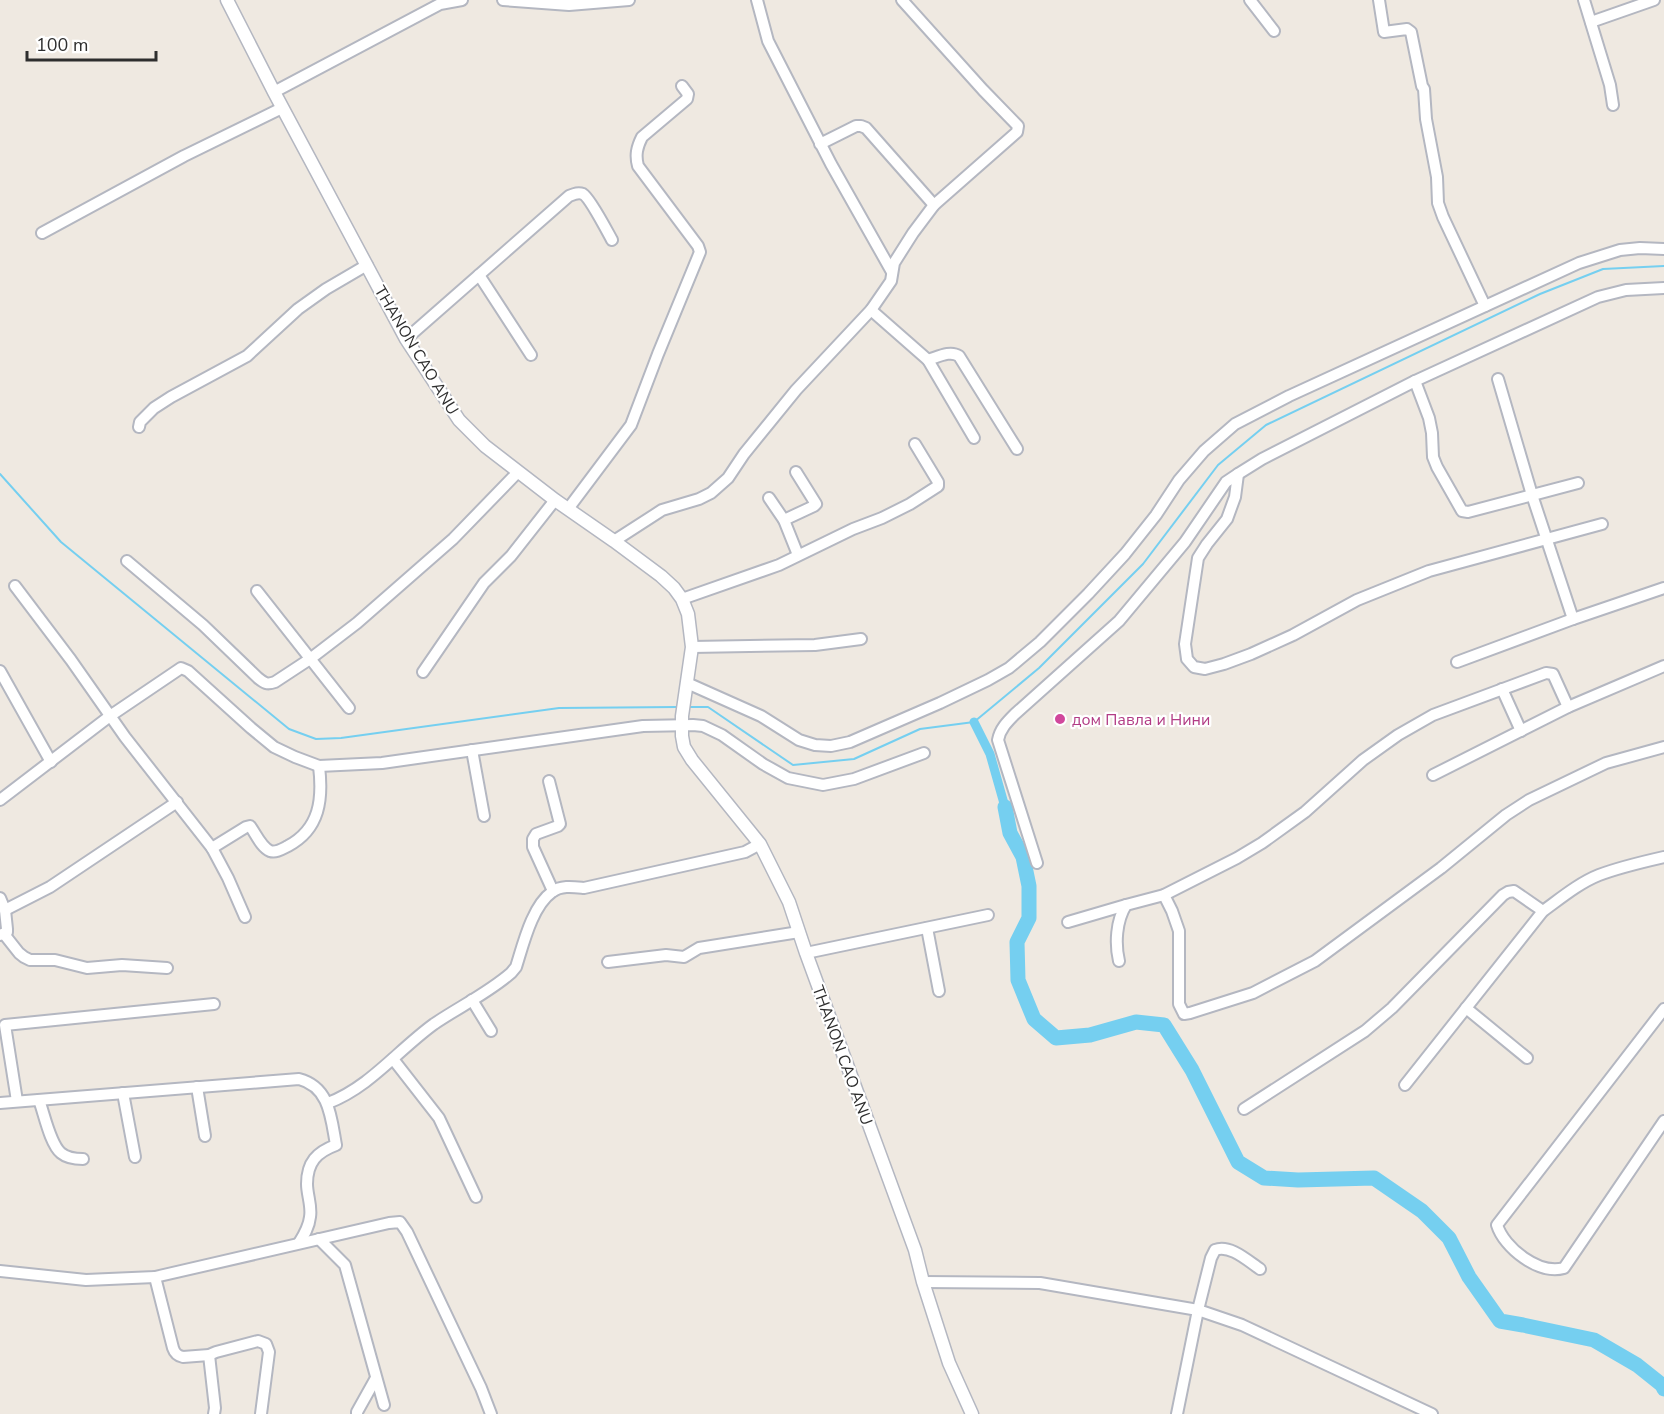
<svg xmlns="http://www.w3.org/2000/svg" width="1664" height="1414" viewBox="0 0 1664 1414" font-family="'Nunito Sans',sans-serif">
<rect width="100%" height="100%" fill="#efe9e1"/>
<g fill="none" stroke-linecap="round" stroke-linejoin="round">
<g stroke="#75cff0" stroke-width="2">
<path d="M0,474L61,542L289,729L316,739L341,738L559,708L677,707"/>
<path d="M689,707H708L793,765L854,759L920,729L974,722L1039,668L1143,564L1218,465L1266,425L1540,294L1603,269L1664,266"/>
</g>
<path stroke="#75cff0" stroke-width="9" d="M974,722L990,754L1005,807"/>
<path stroke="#75cff0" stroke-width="15" d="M1005,807L1010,833L1023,857L1029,886V918L1017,942L1018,980L1034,1019L1056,1038L1090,1035L1136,1022L1164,1025L1192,1070L1238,1162L1264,1178L1298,1180L1374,1178L1422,1211L1449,1238L1469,1277L1500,1321L1523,1325L1594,1340L1637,1365L1662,1385L1664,1389"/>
<g stroke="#b4b7c1" stroke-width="14">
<g id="minor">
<path d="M503,0L569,5L629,0"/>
<path d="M757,0L768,41L831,164L892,272"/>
<path d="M1250,0L1274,31"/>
<path d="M1379,0L1384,32L1407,29L1411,32L1422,86L1424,89L1426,119L1437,177L1438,203L1443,217L1485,306"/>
<path d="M1584,0L1610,85L1613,105"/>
<path d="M1591,22L1654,0"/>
<path d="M274,92L440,4L462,0"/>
<path d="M820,144L856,126H861L866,128L934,205"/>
<path d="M42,233L184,156L282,108"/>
<path d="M479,275L531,355"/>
<path d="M871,310L928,360L974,438"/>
<path d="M406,339L569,196C574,194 578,192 583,194C590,198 607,231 612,240"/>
<path d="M928,360C938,357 950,350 959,356L1017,449"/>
<path d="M1498,379L1532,495L1573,619"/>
<path d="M1415,381L1429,418L1432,433L1433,457L1437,467L1462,511L1468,512L1578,483"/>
<path d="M139,427L140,422L154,408L171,397L247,356L298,309L326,289L367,265"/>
<path d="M1238,474L1235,497L1227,519L1207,544L1198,558L1185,644L1187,659L1194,667L1205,669L1224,664L1251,654L1293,635L1357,600L1429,571L1602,524"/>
<path d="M769,498L784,520L798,555"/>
<path d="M568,509L631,425L658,354L700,252L698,246L638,166C635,155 637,147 642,137L687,99L688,94L682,86"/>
<path d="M784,520L814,506L816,504L796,472"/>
<path d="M614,541L662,510L699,499L711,493L728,478L744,454L796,390L871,310L891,281L894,263L913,233L934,205L1017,132L1018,126L983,90L902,0"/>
<path d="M127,561L203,625L258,678C264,683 267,685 275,682L310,659L357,623L453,539L518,472"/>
<path d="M15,586L71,660L125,737L212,848L228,878L245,917"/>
<path d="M257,591L349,708"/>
<path d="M682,599L779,565L853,529L882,518L910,504L938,486V482L915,444"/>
<path d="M692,647L815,645L861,639"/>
<path d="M1457,662L1573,619L1664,588"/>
<path d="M0,671L51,762"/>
<path d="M423,672L484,583L511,556L555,500"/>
<path d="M687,683L761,716L799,740L815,745L831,746L850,742L940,703L988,680L1009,668L1040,642L1088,594L1125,554L1156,515L1179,480L1204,451L1235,424L1289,396L1579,263L1620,250L1640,248L1664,249"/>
<path d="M1502,689L1521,731"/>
<path d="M472,750L484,816"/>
<path d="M1433,775L1568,707L1664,666"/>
<path d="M549,781L560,824L558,826L536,834L533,839V847L553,891"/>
<path d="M0,800L110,716L181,668L188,671L251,728L274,747L295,757L319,766L382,763L643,726L693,725L703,726L722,735L763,764L788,778L823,785L854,779L924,753"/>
<path d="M212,848L246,827L250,826C256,834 261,847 270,851C276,853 282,849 288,846C320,829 323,799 319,766"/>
<path d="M1037,863L998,740C1000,729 1007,722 1015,714L1119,621L1185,542L1226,482L1238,474L1262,459L1415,381L1598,297L1626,290L1664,288"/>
<path d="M1164,895L1172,911L1179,931V1004L1184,1014L1190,1013L1253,993L1315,961L1441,868L1506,815L1529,800L1606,763L1664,747"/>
<path d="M0,898L5,910L7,929V932L0,935"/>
<path d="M5,910L50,887L177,802"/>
<path d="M1068,922L1126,905"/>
<path d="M927,928L939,991"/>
<path d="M4,934L19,953L24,957L30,960H55L87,968L122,965L167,968"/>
<path d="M806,953L988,915"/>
<path d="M1119,961C1115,944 1116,921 1126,905L1164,895L1237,858L1262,843L1305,812L1363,760L1398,735L1433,715L1546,673L1553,674L1568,707"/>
<path d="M608,962L666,955L684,957L699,948L799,932"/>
<path d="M472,1000L491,1031"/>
<path d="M1466,1008L1527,1058"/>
<path d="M1664,1009L1497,1225C1504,1248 1539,1275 1564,1268L1664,1121"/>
<path d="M393,1059L439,1118L476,1197"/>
<path d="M1405,1085L1543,911C1561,898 1579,883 1599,875C1620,867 1642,862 1664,857"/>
<path d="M197,1087L205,1136"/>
<path d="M123,1093L135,1157"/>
<path d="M39,1100C44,1113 50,1144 61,1153C67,1158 75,1159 83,1159"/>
<path d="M17,1101L5,1025L214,1004"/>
<path d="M0,1103L299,1079C330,1087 331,1118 336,1145C317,1152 307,1162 307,1184C307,1195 312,1206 310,1217C309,1227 304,1235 299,1243"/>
<path d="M328,1103C370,1087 398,1050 434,1024C459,1007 488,993 511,973L516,967C523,945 532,906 552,892C561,885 574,887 584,888L745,852L760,844"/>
<path d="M1244,1109L1365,1031L1392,1008L1503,895L1508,892L1514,891L1543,911"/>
<path d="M319,1239L345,1265L384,1405"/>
<path d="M0,1271L86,1280L155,1277L389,1223L400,1222L407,1232L481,1388L491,1414"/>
<path d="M155,1277L173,1348C175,1354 178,1356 183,1357L209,1355L216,1352L258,1341L266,1344L269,1352L261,1414"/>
<path d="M923,1282L1040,1283L1198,1310L1242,1325L1432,1414"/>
<path d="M209,1355L215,1408L214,1414"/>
<path d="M357,1414V1412L376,1378"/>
<path d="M1177,1414L1198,1310L1211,1258L1215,1250C1230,1244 1248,1261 1260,1269"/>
</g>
</g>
<g stroke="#b4b7c1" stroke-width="15">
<path id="tertiary" d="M227,0L274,92L406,339L459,420L485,446L555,500L614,541L661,576L674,588L682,599L688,614L692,647L682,716V736L684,747L692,760L760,844L789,902L806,953L915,1250L923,1282L949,1363L972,1414"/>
</g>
<use href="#minor" stroke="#fff" stroke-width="10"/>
<use href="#tertiary" stroke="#fff" stroke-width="12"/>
</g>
<circle fill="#d1479c" stroke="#fff" stroke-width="2" cx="1060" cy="719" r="6"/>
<g text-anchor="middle" stroke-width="4.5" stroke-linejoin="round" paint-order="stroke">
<g font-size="16" fill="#2e2e2e" stroke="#fff">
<text transform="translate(417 350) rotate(59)" y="6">THANON CAO ANU</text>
<text transform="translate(843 1055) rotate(70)" y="6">THANON CAO ANU</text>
</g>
<g font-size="16" fill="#b23c85" stroke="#fff" text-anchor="start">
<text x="1072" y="725">дом Павла и Нини</text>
</g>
</g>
<path d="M27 51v9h129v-9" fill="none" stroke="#2e2e2e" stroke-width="3"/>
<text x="36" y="51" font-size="18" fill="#2e2e2e" stroke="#ffffff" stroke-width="4.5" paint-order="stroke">100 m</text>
</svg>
